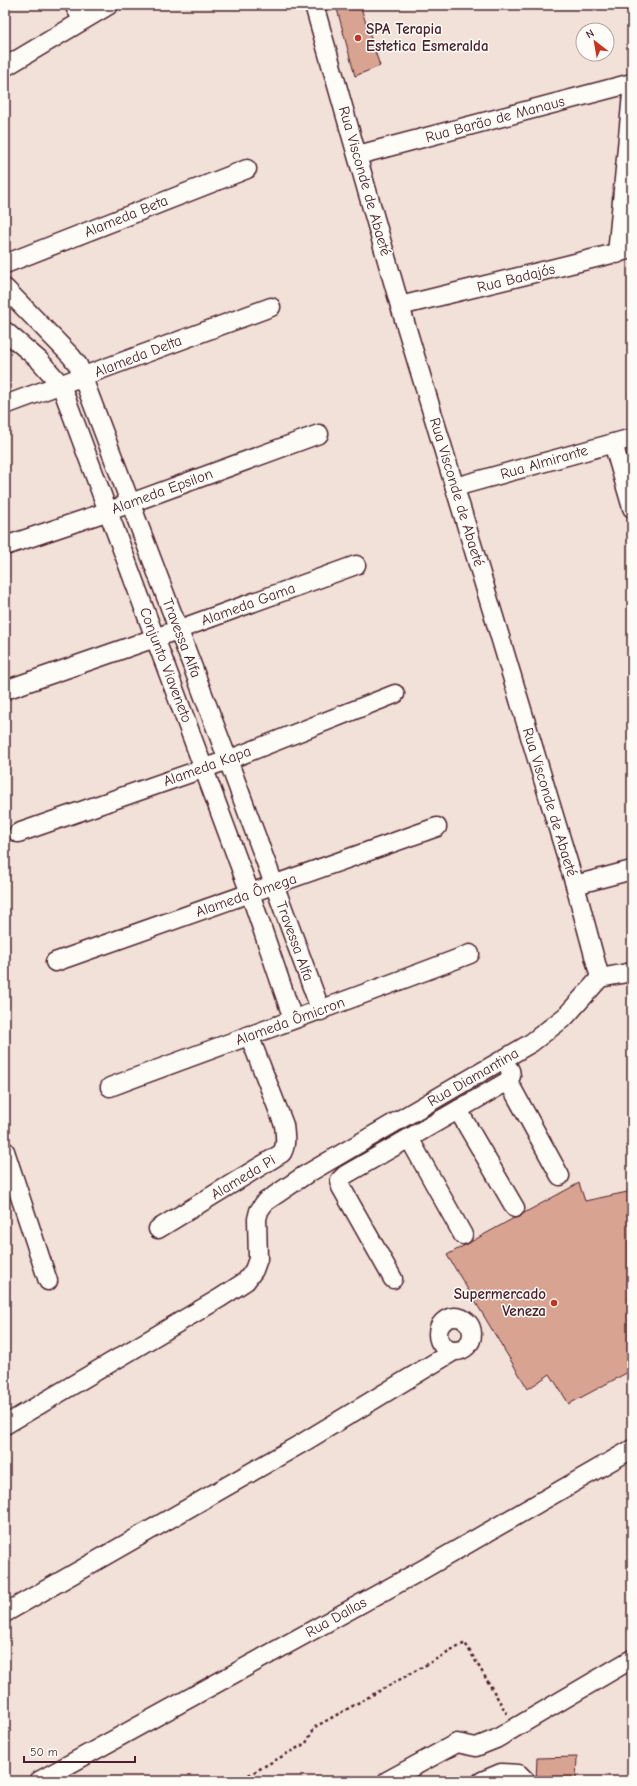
<svg xmlns="http://www.w3.org/2000/svg" width="637" height="1786" viewBox="0 0 637 1786" font-family="'Comic Neue',sans-serif">
<rect width="100%" height="100%" fill="#f2e1d8"/>
<filter id="ink" filterUnits="userSpaceOnUse"><feTurbulence type="fractalNoise" baseFrequency=".025" numOctaves="2"/><feDisplacementMap in="SourceGraphic" scale="8" xChannelSelector="R" yChannelSelector="G"/><feConvolveMatrix kernelMatrix="1 2 1 2 8 2 1 2 1" color-interpolation-filters="sRGB"/></filter>
<g filter="url(#ink)">
<g fill="#d9a391" stroke="#4a1f2b">
<path d="M346,5H360L380,66L355,76L337,9Z"/>
<path d="M579,1183L585,1201L632,1191V1370L569,1404L550,1374L528,1389L447,1255L514,1218L520,1217L524,1213Z"/>
<path d="M577,1757L576,1781H536L537,1758Z"/>
</g>
<g fill="none" stroke-linecap="round" stroke-linejoin="round">
<g stroke="#4a1f2b" stroke-width="21">
<g id="minor">
<path d="M74,5L83,20"/>
<path d="M314,5L400,306L575,885L600,978"/>
<path d="M5,67L109,5"/>
<path d="M358,155L632,83"/>
<path d="M617,254L632,94"/>
<path d="M5,264L247,169"/>
<path d="M5,288L71,356L78,365L228,760L321,1011"/>
<path d="M400,306L632,249"/>
<path d="M5,331L39,360L61,385L250,893L293,1019"/>
<path d="M5,405L271,307"/>
<path d="M613,443L632,508"/>
<path d="M455,487L632,438"/>
<path d="M5,546L109,511L319,434"/>
<path d="M5,690L155,638L356,565"/>
<path d="M18,833L228,760L395,694"/>
<path d="M575,885L632,870"/>
<path d="M55,962L437,827"/>
<path d="M510,1070L511,1076L508,1081L560,1176"/>
<path d="M110,1087C230,1042 350,1000 470,954"/>
<path d="M458,1110L515,1208"/>
<path d="M409,1138L463,1235"/>
<path d="M5,1151L48,1281"/>
<path d="M158,1229L282,1153C287,1144 285,1135 284,1125L249,1035"/>
<path d="M393,1279L341,1187L340,1180L345,1175L508,1081"/>
<circle cx="455" cy="1334" r="17"/>
<path d="M5,1425L220,1298L246,1281L254,1270L258,1259L257,1219L259,1211L265,1202L305,1175L531,1043L566,1016L600,978L632,972"/>
<path d="M5,1613L304,1442L454,1351"/>
<path d="M39,1781L422,1570L632,1449"/>
<path d="M387,1781L457,1743L476,1747L496,1739L632,1659"/>
<path d="M482,1781L501,1773L519,1774L526,1781"/>
</g>
</g>
<path stroke="#4a1f2b" stroke-width="2.5" stroke-dasharray="3 3" stroke-linecap="butt" d="M238,1781L306,1743L315,1727L465,1643L507,1714"/>
<use href="#minor" stroke="#fdfcf7" stroke-width="18"/>
</g>
</g>
<g fill="#c8321e" stroke="#fdfcf7" stroke-width="1.5">
<circle cx="358" cy="38" r="4"/>
<circle cx="554" cy="1303" r="4"/>
</g>
<g text-anchor="middle" stroke-width="3" stroke-linejoin="round" paint-order="stroke">
<g font-size="15" font-weight="bold" fill="#4a1f2b" stroke="#fdfcf7" text-anchor="start">
<text x="366" y="34">SPA Terapia<tspan x="366" dy="17">Estetica Esmeralda</tspan></text>
<text x="546" y="1299" text-anchor="end">Supermercado<tspan x="546" dy="17">Veneza</tspan></text>
</g>
<g font-size="15" fill="#4a1f2b" stroke="#fdfcf7">
<text transform="translate(495 119) rotate(-15)" y="5">Rua Barão de Manaus</text>
<text transform="translate(365 181) rotate(74)" y="5">Rua Visconde de Abaeté</text>
<text transform="translate(126 216) rotate(-22)" y="5">Alameda Beta</text>
<text transform="translate(516 278) rotate(-14)" y="5">Rua Badajós</text>
<text transform="translate(138 356) rotate(-21)" y="5">Alameda Delta</text>
<text transform="translate(544 462) rotate(-16)" y="5">Rua Almirante</text>
<text transform="translate(162 491) rotate(-20)" y="5">Alameda Epsilon</text>
<text transform="translate(457 492) rotate(73)" y="5">Rua Visconde de Abaeté</text>
<text transform="translate(248 604) rotate(-20)" y="5">Alameda Gama</text>
<text transform="translate(182 638) rotate(69)" y="5">Travessa Alfa</text>
<text transform="translate(166 665) rotate(69)" y="5">Conjunto Viaveneto</text>
<text transform="translate(207 766) rotate(-20)" y="5">Alameda Kapa</text>
<text transform="translate(550 802) rotate(73)" y="5">Rua Visconde de Abaeté</text>
<text transform="translate(246 895) rotate(-19)" y="5">Alameda Ômega</text>
<text transform="translate(295 941) rotate(70)" y="5">Travessa Alfa</text>
<text transform="translate(290 1021) rotate(-20)" y="5">Alameda Ômicron</text>
<text transform="translate(473 1077) rotate(-30)" y="5">Rua Diamantina</text>
<text transform="translate(243 1177) rotate(-31)" y="5">Alameda Pi</text>
<text transform="translate(336 1617) rotate(-29)" y="5">Rua Dallas</text>
</g>
</g>
<rect width="637" height="1786" fill="none" stroke="#fdfcf7" stroke-width="20"/>
<rect x="10" y="10" width="617" height="1766" fill="none" stroke="#4a1f2b" stroke-width="1.5" filter="url(#ink)"/>
<g transform="translate(595 42) rotate(329)"><circle r="19" fill="#fdfcf7" stroke="#b5a4a5"/>
<path d="M0-3L7 15L0 10L-7 15Z" fill="#c8321e"/>
<text y="-6" font-size="11" font-weight="bold" text-anchor="middle" fill="#4a1f2b">N</text>
</g>
<path d="M24 1756v6h111v-6" fill="none" stroke="#4a1f2b" stroke-width="2"/>
<text x="30" y="1756" font-size="12" fill="#4a1f2b" stroke="#fdfcf7" stroke-width="3" paint-order="stroke">50 m</text>
</svg>
